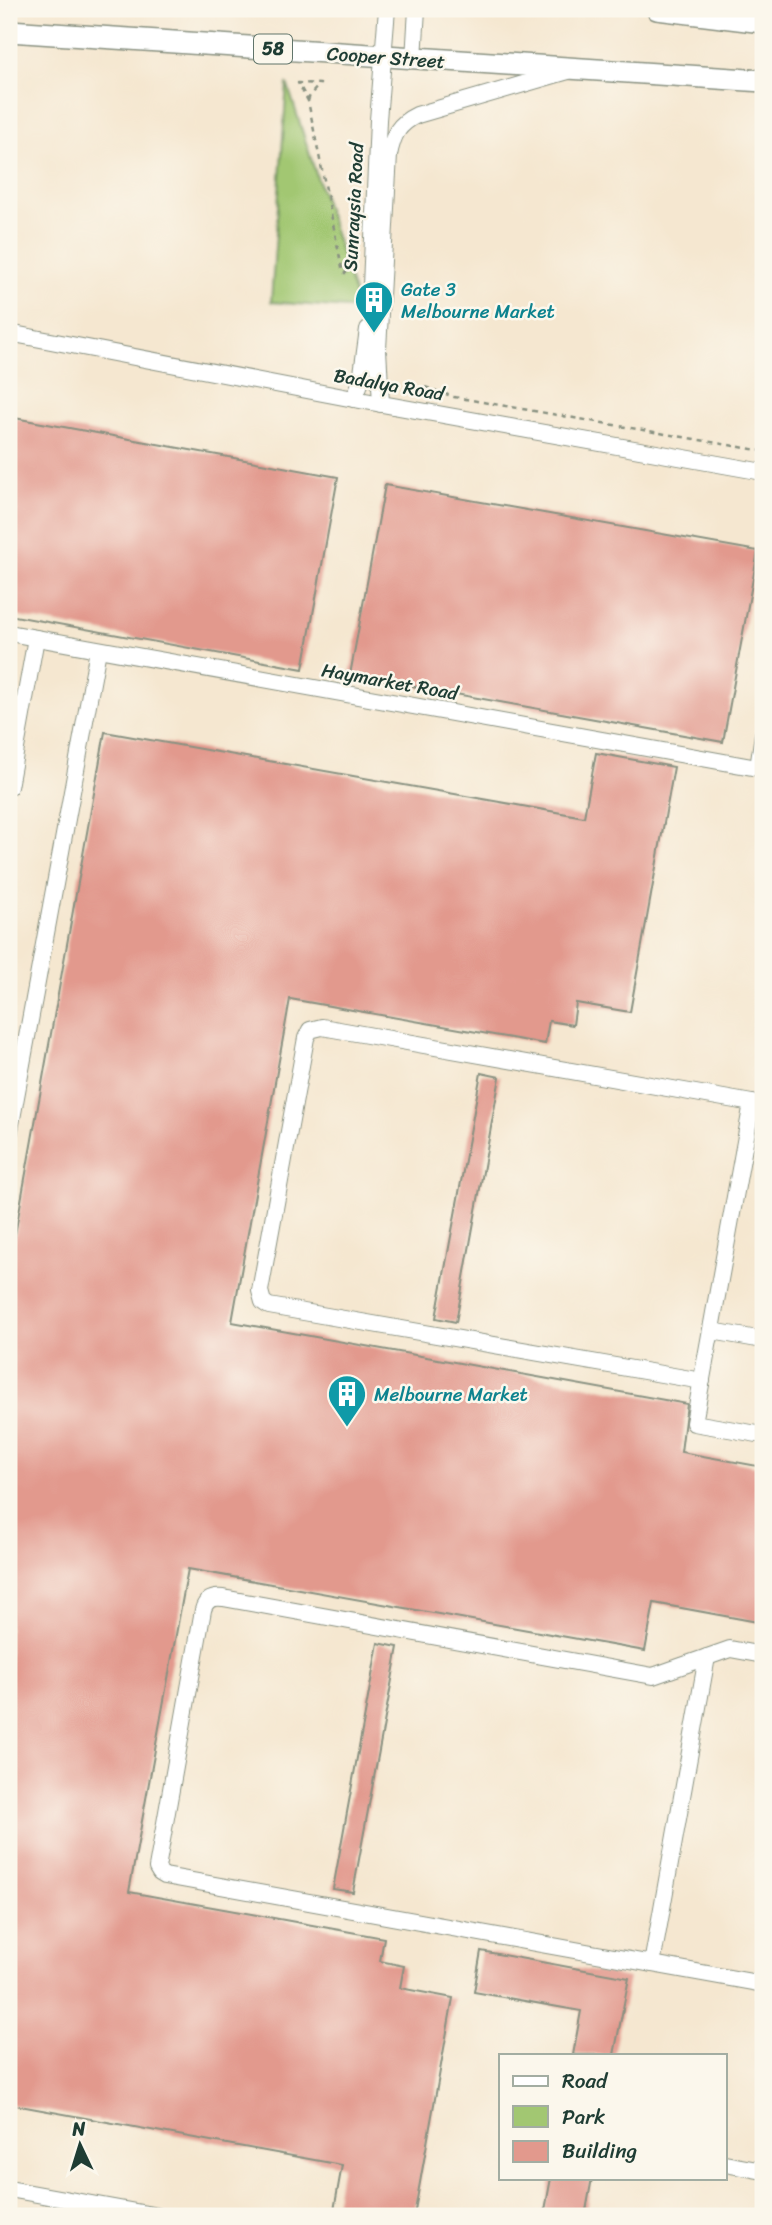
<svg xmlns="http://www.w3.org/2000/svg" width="772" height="2225" viewBox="0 0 772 2225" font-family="Sriracha,sans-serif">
<rect width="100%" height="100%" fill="#fbf7ec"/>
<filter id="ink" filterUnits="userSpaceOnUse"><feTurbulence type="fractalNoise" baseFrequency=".0143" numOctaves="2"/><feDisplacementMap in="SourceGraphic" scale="14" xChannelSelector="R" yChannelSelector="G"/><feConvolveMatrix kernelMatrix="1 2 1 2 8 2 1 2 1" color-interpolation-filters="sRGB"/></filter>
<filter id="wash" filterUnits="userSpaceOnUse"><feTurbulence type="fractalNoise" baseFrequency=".00686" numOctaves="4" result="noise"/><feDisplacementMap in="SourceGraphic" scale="28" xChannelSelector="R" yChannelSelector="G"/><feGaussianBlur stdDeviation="1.57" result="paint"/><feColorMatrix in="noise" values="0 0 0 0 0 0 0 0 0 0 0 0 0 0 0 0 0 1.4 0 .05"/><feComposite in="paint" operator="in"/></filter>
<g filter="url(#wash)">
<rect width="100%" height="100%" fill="#f5e7d0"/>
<path fill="#a2c772" stroke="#608253" stroke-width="2" d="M287,83L359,309L271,302Z"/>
<g id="blocks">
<g fill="#e2998d">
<path d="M9,417L338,477L303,669L9,615Z"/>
<path d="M385,485L758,551L723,742L350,675Z"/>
<path d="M105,732L584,817L596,753L674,767L630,1012L576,1003L573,1025L549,1021L545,1044L290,999L232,1322L687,1404L681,1452L763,1467V1623L654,1603L645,1651L188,1569L129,1892L384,1938L380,1961L404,1966L400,1988L453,1998L414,2216H333L342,2165L9,2104V1268Z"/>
<path d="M481,1073L500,1077L456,1322L436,1318Z"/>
<path d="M378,1643L398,1647L353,1892L333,1889Z"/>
<path d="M481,1951L629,1978L614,2055H573L581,2011L474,1992Z"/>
<path d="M551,2178H592L585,2216L545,2210Z"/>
</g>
</g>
</g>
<g filter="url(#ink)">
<use href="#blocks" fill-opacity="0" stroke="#8a9282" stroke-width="2"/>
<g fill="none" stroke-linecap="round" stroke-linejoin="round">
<g stroke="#8a9282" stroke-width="18">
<g id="minor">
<path d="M414,59L417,9"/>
<path d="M371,286L378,120L387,9"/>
<path d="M9,333L354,399L763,472"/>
<path d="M354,399L361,381L368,329"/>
<path d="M381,404L378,349L389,155C393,135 398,124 417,115L568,71"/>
<path d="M9,633L763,769"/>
<path d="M758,768L763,734"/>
<path d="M9,787L36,638"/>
<path d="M752,1103L694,1423L763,1435"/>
<path d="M9,1135L98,650"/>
<path d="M712,1331L763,1340"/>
<path d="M702,1381L269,1306L263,1302L260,1291L306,1038L310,1030L322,1027L763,1105"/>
<path d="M763,1655L730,1649L653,1676L223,1598C213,1597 206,1599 203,1610L157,1868L160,1873L165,1876L763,1984"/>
<path d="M652,1964L707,1657"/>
<path d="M725,2164L763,2171"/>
<path d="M9,2189L158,2216"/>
</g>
</g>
<g stroke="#8a9282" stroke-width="24">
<g id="major">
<path d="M657,9L763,22"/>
<path d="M9,31L763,81"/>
</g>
</g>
<g stroke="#8a9282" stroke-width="2.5" stroke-dasharray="5 5" stroke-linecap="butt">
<path d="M308,101L310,95L320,84L298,83L308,101L343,273H346L350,245H352L355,267"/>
<path d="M425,387L454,397L763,451"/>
</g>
<use href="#minor" stroke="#fff" stroke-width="16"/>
<use href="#major" stroke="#fff" stroke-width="21"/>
</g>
</g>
<defs>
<g id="building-pin" transform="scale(2.0125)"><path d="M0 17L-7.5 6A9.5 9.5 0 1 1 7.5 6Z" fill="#0f9aa8" stroke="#fbf7ec"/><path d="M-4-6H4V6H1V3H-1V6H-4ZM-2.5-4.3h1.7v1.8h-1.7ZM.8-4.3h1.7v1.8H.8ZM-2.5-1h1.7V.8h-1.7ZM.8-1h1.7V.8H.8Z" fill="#fff"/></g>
</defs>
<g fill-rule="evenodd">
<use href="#building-pin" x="374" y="300"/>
<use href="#building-pin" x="347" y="1394"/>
</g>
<g text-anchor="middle" stroke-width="5" stroke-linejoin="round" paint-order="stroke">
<rect fill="#fbf7ec" stroke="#61756b" stroke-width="2" x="254" y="34.5" width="38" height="29" rx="5"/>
<g font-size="18" font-weight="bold" fill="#1f3d34">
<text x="273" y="55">58</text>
</g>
<g font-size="19" fill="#1f3d34" stroke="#fbf7ec">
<text transform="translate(386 57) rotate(4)" y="7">Cooper Street</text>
<text transform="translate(353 207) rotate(-87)" y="7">Sunraysia Road</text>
<text transform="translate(389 384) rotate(10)" y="7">Badalya Road</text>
<text transform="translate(390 681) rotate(10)" y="7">Haymarket Road</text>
</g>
<g font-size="19" fill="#0d838f" stroke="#fbf7ec" text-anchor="start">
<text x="401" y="296">Gate 3<tspan x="401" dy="22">Melbourne Market</tspan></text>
<text x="374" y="1401">Melbourne Market</text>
</g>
</g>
<rect width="772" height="2225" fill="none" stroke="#fbf7ec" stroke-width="35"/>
<rect x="499" y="2054" width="228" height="126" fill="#fbf7ec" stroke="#a3ada2" stroke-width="2"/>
<rect x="513" y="2076" width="35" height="10" fill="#ffffff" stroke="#a3ada2" stroke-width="2"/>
<text x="562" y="2088" font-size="21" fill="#1f3d34">Road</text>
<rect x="513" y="2106" width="35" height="21" fill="#a2c772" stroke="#a3ada2" stroke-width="2"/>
<text x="562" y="2124" font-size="21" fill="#1f3d34">Park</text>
<rect x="513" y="2141" width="35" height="21" fill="#e2998d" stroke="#a3ada2" stroke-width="2"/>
<text x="562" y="2158" font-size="21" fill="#1f3d34">Building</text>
<g transform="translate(80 2145) rotate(356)" stroke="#fbf7ec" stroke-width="5" paint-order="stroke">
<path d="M0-5L12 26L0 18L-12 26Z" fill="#1f3d34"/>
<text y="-10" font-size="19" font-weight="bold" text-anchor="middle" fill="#1f3d34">N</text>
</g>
</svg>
